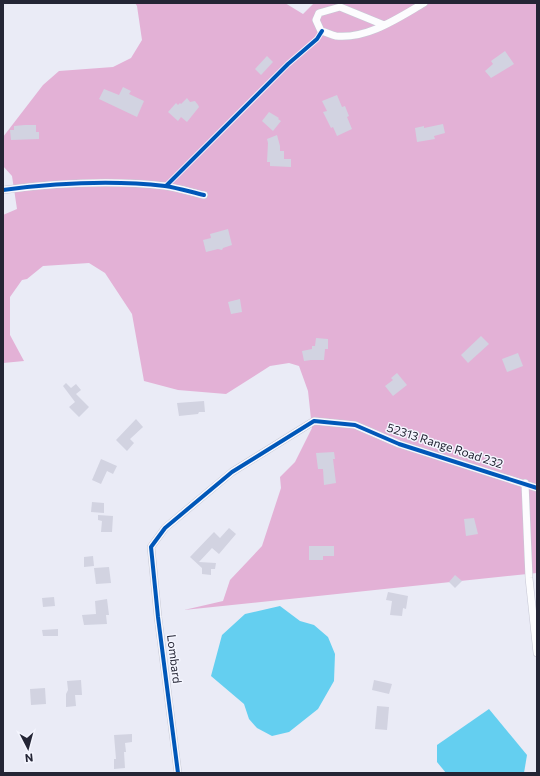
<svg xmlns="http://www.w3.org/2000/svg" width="540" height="776" viewBox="0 0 540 776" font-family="Commissioner,sans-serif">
<rect width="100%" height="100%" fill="#eaebf6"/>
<path fill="#e3b1d6" d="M135,3H285L303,14L314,3H537V573L184,610L223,601L230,580L262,546L281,488L280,477L295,462L312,428L308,391L299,366L289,363L270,366L226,394L178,390L144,381L132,314L105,273L89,263L43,266L27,279L22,280L10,297V335L24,361L3,363V215L17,209L12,176L3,166V137L43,85L59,71L113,67L131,58L142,40L137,6Z"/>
<g fill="#64cff0">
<path d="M280,606L300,621L314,625L328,637L335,654L334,681L318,709L289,732L272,736L257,728L249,719L244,704L211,676L222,635L245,614Z"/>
<path d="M489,709L527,755L524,773H446L437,762V745Z"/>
</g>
<g fill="#d2d3e1">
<path d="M505,51L514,64L491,78L485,71L493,64L491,61Z"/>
<path d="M267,56L273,62L261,75L255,69Z"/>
<path d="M123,87L131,91L129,94L144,101L137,117L99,99L104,89L119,95Z"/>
<path d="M337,95L342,107L345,106L349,116L347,117L352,129L337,136L333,127L331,128L323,112L327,111L322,101Z"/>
<path d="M187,98L190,102L195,101L198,105L199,107L187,122L181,117L178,121L168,112L176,103L178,105L180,103L181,104Z"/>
<path d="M269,112L279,118L278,119L281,121L273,131L262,121Z"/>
<path d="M443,124L445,133L434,136L435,139L417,142L415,128L424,126V128Z"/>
<path d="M25,125H36V132H39V139L11,140L10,130H14V126Z"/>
<path d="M277,135L280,146V151H284V159H291V167L270,166V162H267L268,143L267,139Z"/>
<path d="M228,229L232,245L223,248L222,250L218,249L206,252L203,240L211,238L210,234Z"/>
<path d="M240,299L242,312L231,314L228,302Z"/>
<path d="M481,336L489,344L468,363L461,355Z"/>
<path d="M316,338L328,339V349H325L324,360H311L304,361L302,351L312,349V346H315Z"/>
<path d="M518,353L523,366L507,372L502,359Z"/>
<path d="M397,373L407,385L393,396L385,386L393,380L391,378Z"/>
<path d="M66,383L71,388L76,384L81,390L76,394L89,407L79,417L69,407L75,402L63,386Z"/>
<path d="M204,401L205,412H199L198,414L179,416L177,403Z"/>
<path d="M136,419L143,427L130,439L134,443L127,451L116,440Z"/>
<path d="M334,452L335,459H333L336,483L324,485L323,469H318L316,453Z"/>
<path d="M101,459L117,466L113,474L107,471L101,484L92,480Z"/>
<path d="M92,502L104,503V513L91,512Z"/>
<path d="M98,515L113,516L112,532H101L102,521L98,520Z"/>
<path d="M474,518L478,534L466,536L464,519Z"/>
<path d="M229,528L236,534L219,554L212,548L199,562L216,563L215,569H211V575L202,574V568L190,557L214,532L220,538Z"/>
<path d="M309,546H334V556H323V560H309Z"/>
<path d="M93,556L94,566L84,567V557Z"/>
<path d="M109,567L111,583L96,584L94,568Z"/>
<path d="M455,575L462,581L455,588L449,582Z"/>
<path d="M388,592L408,596L406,609L403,608L402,616L390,615L392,601L386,600Z"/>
<path d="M54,597L55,606L43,607L42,598Z"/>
<path d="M107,599L109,615H106L107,624L84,625L82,615L96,614L95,601Z"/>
<path d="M58,629V636H43L42,630Z"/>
<path d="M81,680L82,695H75L76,706L66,707V694L68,690L67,681Z"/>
<path d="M374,680L392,684L389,694L372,690Z"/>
<path d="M45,688L46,704L31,705L30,689Z"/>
<path d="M377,706L389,707L387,730L375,729Z"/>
<path d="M132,734V742L125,743L126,752H124L125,768L114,769V759H116L114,735Z"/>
</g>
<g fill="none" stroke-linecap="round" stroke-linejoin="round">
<g stroke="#c7c8d5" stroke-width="8">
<g id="minor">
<path d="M384,25L340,7L319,13L316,20L321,31C326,32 331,35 336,36C368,39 398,18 424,3"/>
<path d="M3,190C57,183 111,180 165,186C178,188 191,192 204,195"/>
<path d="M525,483L529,578L537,653"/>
<path d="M178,773L158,617L151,547L165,528L232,472L314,421L355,425L399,444L537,488"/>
</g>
</g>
<use href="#minor" stroke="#fcfcfe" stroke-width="7"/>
<g stroke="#f4f5fe" stroke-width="6">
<g id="cycleway">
<path d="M166,186L288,64L317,39L322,31"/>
<path d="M3,190C57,183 111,180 165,186C178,188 191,192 204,195"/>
<path d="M178,773L158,617L151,547L165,528L232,472L314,421L355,425L399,444L537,488"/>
</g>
</g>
<use href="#cycleway" stroke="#0057b8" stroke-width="4"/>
</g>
<g text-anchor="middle" stroke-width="3" stroke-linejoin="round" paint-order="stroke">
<g font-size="12" fill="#242535" stroke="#f4f5fe">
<text transform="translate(445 446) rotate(18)" y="4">52313 Range Road 232</text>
<text transform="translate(174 659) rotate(83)" y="4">Lombard</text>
</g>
</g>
<rect width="540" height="776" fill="none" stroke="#242535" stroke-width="8"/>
<g transform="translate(28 748) rotate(174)" stroke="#f4f5fe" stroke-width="3" paint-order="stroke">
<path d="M0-3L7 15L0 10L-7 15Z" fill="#242535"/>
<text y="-6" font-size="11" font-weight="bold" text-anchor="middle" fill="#242535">N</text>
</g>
</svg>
